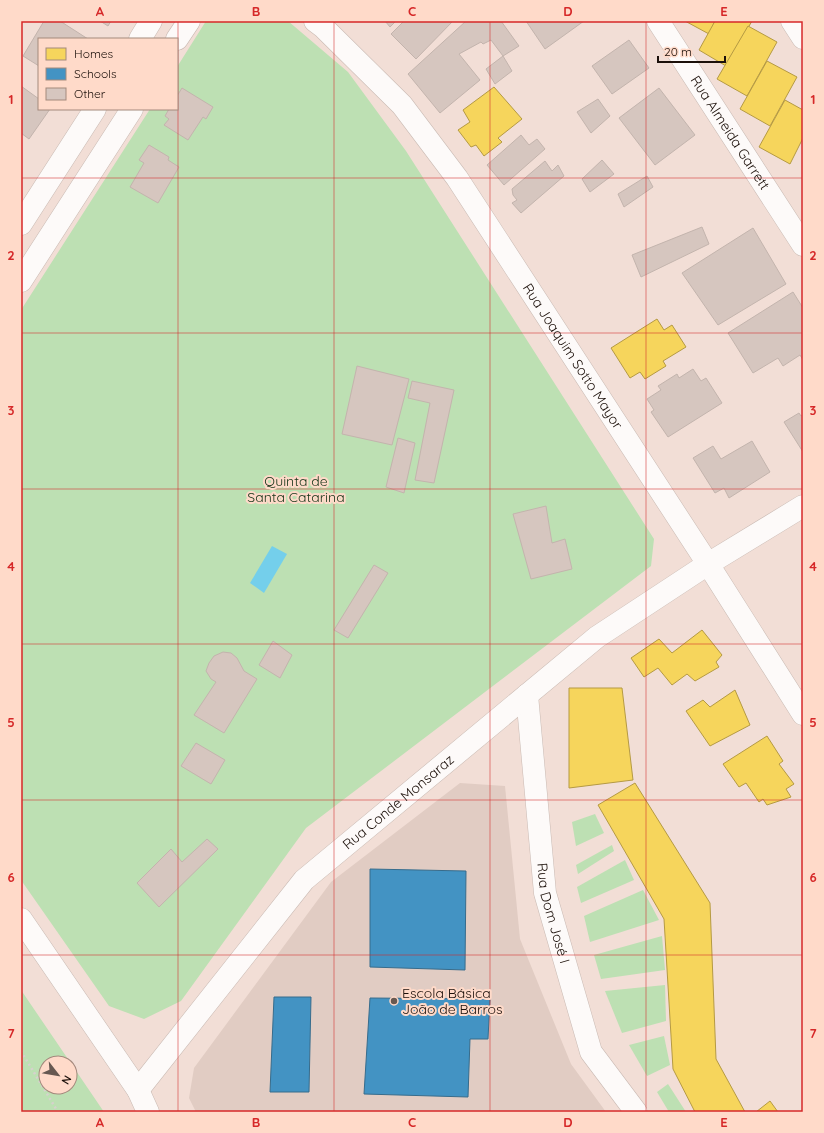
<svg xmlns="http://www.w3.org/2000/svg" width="824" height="1133" viewBox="0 0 824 1133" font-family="Quicksand,sans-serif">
<rect width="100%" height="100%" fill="#f2ded6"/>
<path fill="#e1ccc3" d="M460,783L505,786L520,939L571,1064L606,1112H196L189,1098L194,1068L331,882Z"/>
<g fill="#bde0b3" fill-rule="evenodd">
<path d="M206,21H288L348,72L406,151L654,539L651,566L306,828L181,1001L144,1019L109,1006L21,880V310L150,109H177V67Z"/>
<path d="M595,814L604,833L576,846L572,822Z"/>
<path d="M612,845L614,851L578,874L576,865Z"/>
<path d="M625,860L634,880L581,903L577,887Z"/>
<path d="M643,890L659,920L590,942L584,916Z"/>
<path d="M662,936L665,970L601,979L594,955Z"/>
<path d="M665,985L666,1021L622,1033L605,991Z"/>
<path d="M21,990L104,1112H21ZM46,1063H70V1087H46Z"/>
<path d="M664,1036L670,1065L647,1076L629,1045Z"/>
<path d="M668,1084L686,1112H669L657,1092Z"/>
</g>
<path fill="#74cfeb" d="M272,546L287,554L264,593L250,583Z"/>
<g fill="#f6d55c" stroke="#b59a43">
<path d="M685,21H715L709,34Z"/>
<path d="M715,21H752L726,66L699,50Z"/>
<path d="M748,26L777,42L747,96L717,79Z"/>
<path d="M767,61L797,77L770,126L740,109Z"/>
<path d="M494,87L522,119L498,138L502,142L484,156L476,145L471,147L458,130L470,122L463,110Z"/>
<path d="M785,100L803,110V138L790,164L759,147Z"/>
<path d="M657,319L664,330L672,325L686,347L663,361L666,366L645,379L640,372L630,378L611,348Z"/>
<path d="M702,630L722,655L716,662L719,667L695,681L687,674L672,685L658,668L644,677L631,658L659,639L672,653Z"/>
<path d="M569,688H622L633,780L569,788Z"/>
<path d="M735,690L750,725L710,746L686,711L703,700L710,707Z"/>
<path d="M767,736L783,761L779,764L794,784L786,789L791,797L767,805L763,799L759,802L746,783L739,787L723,764Z"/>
<path d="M635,783L710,903L716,1059L745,1112H695L673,1069L664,919L598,805Z"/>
<path d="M770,1101L778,1112H756Z"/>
</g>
<g fill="#4393c3" stroke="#376c8c">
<path d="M370,869L466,871L465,970L370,967Z"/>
<path d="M274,997H311L309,1092H270Z"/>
<path d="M370,998L490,999L488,1039H470L468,1097L364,1094Z"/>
</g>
<g fill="#d6c6bf" stroke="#c3b4ad">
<path d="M44,21H60L88,39H39V66L23,56Z"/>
<path d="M100,21H111L108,26Z"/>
<path d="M385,21H396L390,27Z"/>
<path d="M404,21H453L416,59L391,34Z"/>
<path d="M466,21H501L519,46L503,56L491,40L483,44L481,42L459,54L480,80L440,113L408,74Z"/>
<path d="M526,21H584L545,49Z"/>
<path d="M629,40L649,68L612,94L592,66Z"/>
<path d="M503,56L512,71L495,84L486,69Z"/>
<path d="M21,86L39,99V109H50L29,139L21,133Z"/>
<path d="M182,88L213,107L206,119L203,117L188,140L164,125L169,119L165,116L169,109H177V96Z"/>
<path d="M659,88L695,135L655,165L619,118Z"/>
<path d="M598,99L610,116L591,133L577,112Z"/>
<path d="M521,135L529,145L537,139L545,149L504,185L487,165Z"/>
<path d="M149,145L169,157L168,160L179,167L158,203L130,187L144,163L139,160Z"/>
<path d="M602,160L614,174L590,192L582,179Z"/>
<path d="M545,161L552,171L558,165L564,176L521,213L512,203L517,200L513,195L512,189Z"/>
<path d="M647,176L653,187L624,207L618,194Z"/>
<path d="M702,227L709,244L641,277L632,255Z"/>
<path d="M753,228L786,284L718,325L682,273Z"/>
<path d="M793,292L803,308V360L800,355L783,366L778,358L753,373L728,333Z"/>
<path d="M357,366L409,379L392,445L342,434Z"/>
<path d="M693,369L701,381L706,378L722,403L668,437L651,412L654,410L647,399L661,390L658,386L677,374L679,378Z"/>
<path d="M412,381L454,390L434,483L415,480L430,403L408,398Z"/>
<path d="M799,413L801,416L803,415V452L784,422Z"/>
<path d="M398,438L415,443L404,493L386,487Z"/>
<path d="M752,441L770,472L729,498L724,488L715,493L693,458L713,446L721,459Z"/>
<path d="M546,506L552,543L565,539L572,569L531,579L513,514Z"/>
<path d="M374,565L388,573L348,638L334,630Z"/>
<path d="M273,641L292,655L280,678L259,665Z"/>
<path d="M223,652L231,653L237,658L244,671L257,679L224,733L194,715L216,682L211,679L206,671L209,663L214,656Z"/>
<path d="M196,743L225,760L211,784L181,766Z"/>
<path d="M207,839L218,849L159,907L137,883L171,849L182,862Z"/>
</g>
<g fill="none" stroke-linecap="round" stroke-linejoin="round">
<g stroke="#c9bab3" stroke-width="23">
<g id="minor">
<path id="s1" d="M315,21L323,27L402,105L457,178L708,564L803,714"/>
<path id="s2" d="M658,21L803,245"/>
<path d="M792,21L803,38"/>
<path d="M140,39L151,21"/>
<path d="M177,39L189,21"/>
<path d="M21,224L95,109"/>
<path d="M21,281L132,109"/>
<path id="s3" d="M527,695L545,893L591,1052L636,1112"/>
<path d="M21,919L138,1090L148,1112"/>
<path id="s4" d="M138,1090L304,880L597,637L708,564L803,506"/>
</g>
</g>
<path stroke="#d7d1ce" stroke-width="2.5" stroke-dasharray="2 3" stroke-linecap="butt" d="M21,1051L58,1112"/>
<use href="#minor" stroke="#fdfaf9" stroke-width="22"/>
</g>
<path fill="none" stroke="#d62828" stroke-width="1" stroke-opacity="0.55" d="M178,21V1112M334,21V1112M490,21V1112M646,21V1112M21,178H803M21,333H803M21,489H803M21,644H803M21,800H803M21,955H803"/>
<circle fill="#675851" stroke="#ffdac9" stroke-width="1.5" cx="394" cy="1001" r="4"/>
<g text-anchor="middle" stroke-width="4" stroke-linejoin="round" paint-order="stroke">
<g font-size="14" fill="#1c100a" stroke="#ffdac9">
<text dy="5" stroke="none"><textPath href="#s2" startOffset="133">Rua Almeida Garrett</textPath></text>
<text dy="5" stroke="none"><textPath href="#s1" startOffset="425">Rua Joaquim Sotto Mayor</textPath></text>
<text dy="5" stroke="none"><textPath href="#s4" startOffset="390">Rua Conde Monsaraz</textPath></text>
<text dy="5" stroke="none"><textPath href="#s3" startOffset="220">Rua Dom José I</textPath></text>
</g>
<g font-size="14" fill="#143417" stroke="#ffdac9">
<text x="296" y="486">Quinta de<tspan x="296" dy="16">Santa Catarina</tspan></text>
</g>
<g font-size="14" fill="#1c100a" stroke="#ffdac9" text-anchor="start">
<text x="402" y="998">Escola Básica<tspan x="402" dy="16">João de Barros</tspan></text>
</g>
</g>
<rect width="824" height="1133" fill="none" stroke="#ffdac9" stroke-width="44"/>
<rect x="38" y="38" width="140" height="72" fill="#ffdac9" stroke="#a4897d"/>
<rect x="46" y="48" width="20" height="12" fill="#f6d55c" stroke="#a4897d"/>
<text x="74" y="58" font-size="12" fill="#1c100a">Homes</text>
<rect x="46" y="68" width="20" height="12" fill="#4393c3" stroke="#a4897d"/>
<text x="74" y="78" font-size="12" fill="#1c100a">Schools</text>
<rect x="46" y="88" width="20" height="12" fill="#d6c6bf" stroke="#a4897d"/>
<text x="74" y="98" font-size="12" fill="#1c100a">Other</text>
<g transform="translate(58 1075) rotate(121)"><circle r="19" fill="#ffdac9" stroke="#a4897d"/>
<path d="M0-3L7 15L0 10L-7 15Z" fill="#675851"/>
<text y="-6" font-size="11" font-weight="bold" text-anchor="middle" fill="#1c100a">N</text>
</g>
<path d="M658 56v6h67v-6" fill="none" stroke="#1c100a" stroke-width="2"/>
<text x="664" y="56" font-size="12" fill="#1c100a" stroke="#ffdac9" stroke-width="3" paint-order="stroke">20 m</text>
<rect x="22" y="22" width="780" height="1089" fill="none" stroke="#d62828" stroke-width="1.5"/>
<g font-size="13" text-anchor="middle" font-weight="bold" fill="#d62828">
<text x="100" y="16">A</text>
<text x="256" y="16">B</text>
<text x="412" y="16">C</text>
<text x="568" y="16">D</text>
<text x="724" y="16">E</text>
<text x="11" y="104">1</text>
<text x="813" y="104">1</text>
<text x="11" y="260">2</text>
<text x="813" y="260">2</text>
<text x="11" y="415">3</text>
<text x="813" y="415">3</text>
<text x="11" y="571">4</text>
<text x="813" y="571">4</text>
<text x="11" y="727">5</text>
<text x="813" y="727">5</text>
<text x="11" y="882">6</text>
<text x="813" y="882">6</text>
<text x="11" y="1038">7</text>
<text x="813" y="1038">7</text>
<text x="100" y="1127">A</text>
<text x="256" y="1127">B</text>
<text x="412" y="1127">C</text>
<text x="568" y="1127">D</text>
<text x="724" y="1127">E</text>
</g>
</svg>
